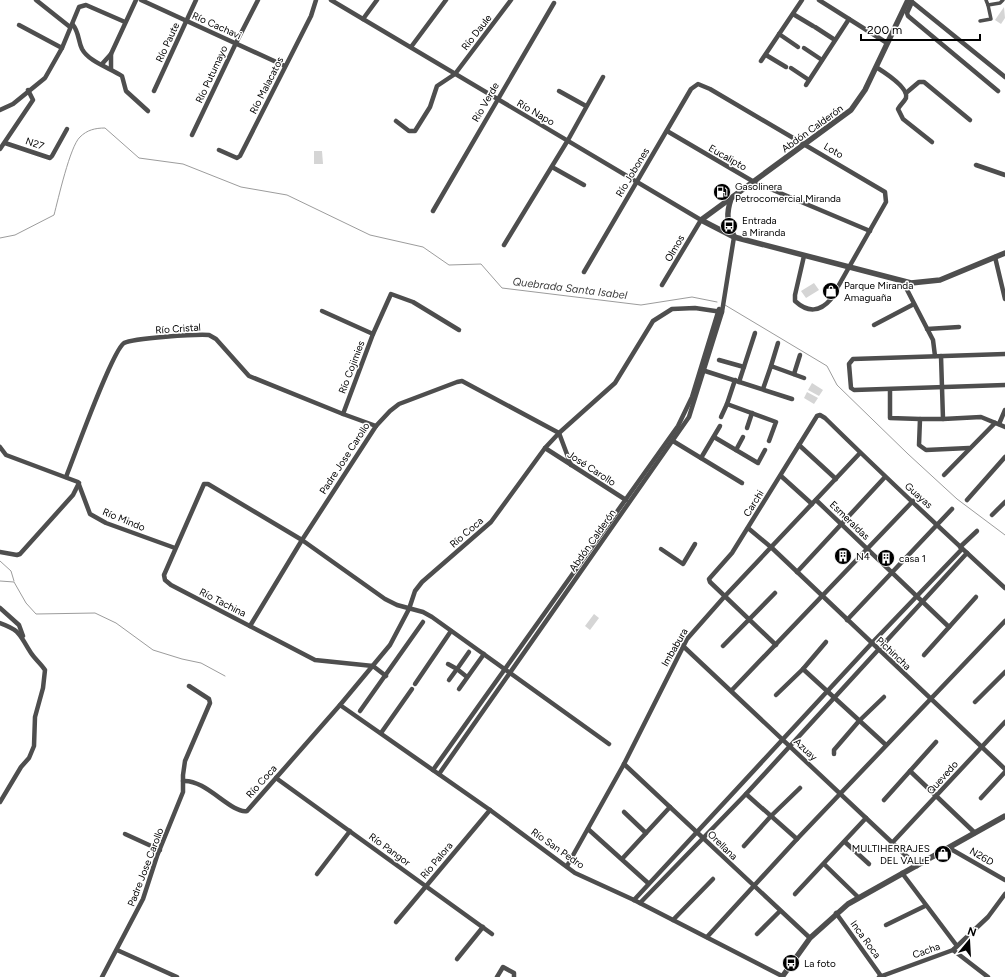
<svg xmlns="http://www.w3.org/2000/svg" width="1005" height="977" viewBox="0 0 1005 977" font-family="Figtree,sans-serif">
<rect width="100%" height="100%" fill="#fff"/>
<g fill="#d5d5d5">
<path d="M1004,7L1005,18L1001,24L995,20Z"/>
<path d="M314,151H322L323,164H314Z"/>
<path d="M814,283L819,290L806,298L801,291Z"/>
<path d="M812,383L823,390L819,396L808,390Z"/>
<path d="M807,392L818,398L814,404L804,398Z"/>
<path d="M594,614L599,618L590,630L585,626Z"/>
</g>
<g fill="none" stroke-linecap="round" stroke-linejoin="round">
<g stroke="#9c9c9c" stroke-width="1">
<path d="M0,238L15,235L54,215C58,200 70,146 80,137C87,130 95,128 105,128L139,158L183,164L241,187L287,195L370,235L423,247L449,265L481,264L502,288L641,305L692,297L717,302"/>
<path d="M725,305L827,366L837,385L908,454L957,499L1005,535"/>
<path d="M0,561L11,571L14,581"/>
<path d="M0,581L14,582L26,603L36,614L95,613L116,623L153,650L182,659L201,663L225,676"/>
</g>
<g stroke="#4e4e4e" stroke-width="3.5">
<path d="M986,0L988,5L1000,3L1003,0"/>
<path d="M980,21L991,19L988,5"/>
</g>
<g stroke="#4e4e4e" stroke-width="4.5">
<path d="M36,0L70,27"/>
<path d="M141,0L285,66"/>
<path d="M331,0L701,220L662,285"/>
<path d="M819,0L887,43"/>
<path d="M911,1L1005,77"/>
<path d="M912,2L907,13L908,16L998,91"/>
<path d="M793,14L813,26"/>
<path d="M363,19L377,0"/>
<path d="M19,25L62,48"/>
<path d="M73,25C79,32 78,41 82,49C89,62 110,68 122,76L126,91L148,111"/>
<path d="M815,27L835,40"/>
<path d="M779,34L798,47"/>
<path d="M411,47L446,0"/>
<path d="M804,48L822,60"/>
<path d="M766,55L786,67"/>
<path d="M761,61L802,0"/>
<path d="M102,64L111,54L136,0"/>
<path d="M876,67C884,72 909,88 906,98C904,102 900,105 898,109L903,119L932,142"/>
<path d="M791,68L809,80"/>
<path d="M111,69V54"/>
<path d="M806,85L849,19"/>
<path d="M154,91L196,0"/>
<path d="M559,91L586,106"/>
<path d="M906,93L919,82H924L970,120"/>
<path d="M0,110L13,104L45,78L62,48L79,7L86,5L125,22"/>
<path d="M396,121L409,131H415L430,107L437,86L455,74L511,0"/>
<path d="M667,131L754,182L870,231"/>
<path d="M192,135L236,43L258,0"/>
<path d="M5,143L50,158L52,156L67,129"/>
<path d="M0,149L33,100L28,90"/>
<path d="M219,150L237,158L240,156L311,16L316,0"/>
<path d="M976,165L1005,175"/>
<path d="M552,167L584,185"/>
<path d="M433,211L554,3"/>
<path d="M504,245L568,140L603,77"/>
<path d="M995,257L1005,299"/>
<path d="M584,272L691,89L698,84L710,89L885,192L886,202L831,299C820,312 808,313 795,301V295L804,256"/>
<path d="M903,282L933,340L935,356"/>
<path d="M322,311L373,334L343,414"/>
<path d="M874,325L914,304"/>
<path d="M927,329L959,327"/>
<path d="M373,334L391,294L413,302L459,330"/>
<path d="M1005,354L853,359L849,364L851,388L854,390L1005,385"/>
<path d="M941,356L943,419H920L919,445L926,450L969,448"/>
<path d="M719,360L744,367"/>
<path d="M771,366L778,343"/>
<path d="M702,370L792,399"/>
<path d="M794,374L800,355"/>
<path d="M735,380L727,404L776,422L769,441"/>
<path d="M739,382L755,333"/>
<path d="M763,389L771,366L804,378"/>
<path d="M890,390V418L920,419"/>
<path d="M721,417L727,404"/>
<path d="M943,419L981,417L1005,427"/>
<path d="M999,424L1005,410"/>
<path d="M747,428L752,413"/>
<path d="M714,437L758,463L765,450"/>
<path d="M673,441L742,483"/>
<path d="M799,445L836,479"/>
<path d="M0,447L6,455L78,482L90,514L106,523L175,548"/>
<path d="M545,448L626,500"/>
<path d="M736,450L743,437"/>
<path d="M701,458L720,426"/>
<path d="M944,475L995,423"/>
<path d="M781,476L812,504"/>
<path d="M66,477C74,457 112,351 124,343C133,338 198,334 209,335L216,339L249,376L343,414L376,426"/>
<path d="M816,500L949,627"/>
<path d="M967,500L1005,457"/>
<path d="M992,515L1005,502"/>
<path d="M748,528L772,548L1005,769"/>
<path d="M960,547L977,531"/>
<path d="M661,549L683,564L695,544"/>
<path d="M0,552L17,555L20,554L73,495L79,483"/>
<path d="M797,572L885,477"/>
<path d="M0,608L19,625L23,636"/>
<path d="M847,620L952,509"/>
<path d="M0,623C22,631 19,635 31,653C35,659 41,664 45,670L43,688L35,717L34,746L29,758L21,767L0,802"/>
<path d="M250,626L302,540L376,426L390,411L399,404L457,382L462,381L559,433L571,465"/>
<path d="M776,645L710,582L709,579L732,553L817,416L820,415L825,418C884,476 944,532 1005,588"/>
<path d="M683,646L917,866"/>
<path d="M723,646L775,593"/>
<path d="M924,655L976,597"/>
<path d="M448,664L457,669L449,680"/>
<path d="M803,669L886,745"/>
<path d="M386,676L373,666L315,660L171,585L165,580L164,575L204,484H208L302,540L385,599L397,605L423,612L432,617L609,744"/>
<path d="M467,677L457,669L469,652"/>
<path d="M415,684L451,631"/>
<path d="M459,689L484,654"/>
<path d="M732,690L913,501"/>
<path d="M776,695L803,669L826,642"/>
<path d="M975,702L1005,672"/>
<path d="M340,705L490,810L575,873L634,900L782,976"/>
<path d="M360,711L423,622"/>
<path d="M381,733L412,689"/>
<path d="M834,754V750L859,721L884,697"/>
<path d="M624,764L810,938"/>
<path d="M433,770L678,426L692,397L719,309"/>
<path d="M910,771L975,833"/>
<path d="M439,774L689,417L722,312L734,237"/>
<path d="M276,778L492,934"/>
<path d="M183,781C206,779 231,814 247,811L340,705L390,645L409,609L415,591L422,582L491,522L545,448L559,433L615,383L653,321L672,309L695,308L722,312"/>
<path d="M746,794L797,839"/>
<path d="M981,798L1005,772"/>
<path d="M884,800L936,742"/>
<path d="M624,812L646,833"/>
<path d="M588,829L648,883"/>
<path d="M125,834L160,850"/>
<path d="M845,842L869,864"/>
<path d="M892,843L1005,722"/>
<path d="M744,846L771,816L800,788"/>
<path d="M949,848L1005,880"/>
<path d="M622,859L670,807"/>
<path d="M824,864L858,897"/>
<path d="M567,866L624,764L687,639L725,596L860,453"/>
<path d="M902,873L957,946"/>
<path d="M317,874L350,831"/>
<path d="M795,894L866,818"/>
<path d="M634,900L871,644L962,549"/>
<path d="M640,903L746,794L967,553"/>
<path d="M836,913L881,976"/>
<path d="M673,920L713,879"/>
<path d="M396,922L490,810"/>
<path d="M886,925L925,906"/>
<path d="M757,934L780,911"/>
<path d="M707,937L797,839L1005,621"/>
<path d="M117,950L177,977"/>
<path d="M953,950L988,977"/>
<path d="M457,959L483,927"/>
<path d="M102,977L143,899L157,856L183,792V775L185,761L210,703L209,699L189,686"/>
<path d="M497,977L503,967L514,973V977"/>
<path d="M879,977L953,950L988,917L1005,894"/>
</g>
<g stroke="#4e4e4e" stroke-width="5.5">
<path d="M908,0L865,90L851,110L701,220L734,237L911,283L940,280L1005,253"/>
<path d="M731,199C726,214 727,222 734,236"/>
<path d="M782,977L810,938L848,904L1005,816"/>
</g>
</g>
<defs>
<g id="fuel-disc" transform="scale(0.9)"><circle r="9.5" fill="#000" stroke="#fff"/><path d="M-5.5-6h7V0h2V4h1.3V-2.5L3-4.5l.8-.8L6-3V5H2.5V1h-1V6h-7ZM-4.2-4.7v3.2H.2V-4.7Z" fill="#fff"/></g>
<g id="bus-disc" transform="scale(0.9)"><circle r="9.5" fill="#000" stroke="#fff"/><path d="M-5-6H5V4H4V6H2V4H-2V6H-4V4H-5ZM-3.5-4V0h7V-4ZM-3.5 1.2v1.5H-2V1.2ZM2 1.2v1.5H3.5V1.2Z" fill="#fff"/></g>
<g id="shop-disc" transform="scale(0.9)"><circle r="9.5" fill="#000" stroke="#fff"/><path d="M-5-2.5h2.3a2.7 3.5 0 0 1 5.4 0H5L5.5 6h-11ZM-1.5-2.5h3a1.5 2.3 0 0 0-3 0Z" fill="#fff"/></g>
<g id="building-disc" transform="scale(0.9)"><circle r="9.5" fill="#000" stroke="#fff"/><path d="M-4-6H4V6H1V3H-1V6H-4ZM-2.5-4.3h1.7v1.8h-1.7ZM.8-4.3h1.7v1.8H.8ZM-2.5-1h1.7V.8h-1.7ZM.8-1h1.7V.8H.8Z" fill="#fff"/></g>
</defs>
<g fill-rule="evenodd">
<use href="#fuel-disc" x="722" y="192"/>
<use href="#bus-disc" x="729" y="226"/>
<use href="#shop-disc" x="831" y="291"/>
<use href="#building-disc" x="843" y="556"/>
<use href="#building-disc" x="886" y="558"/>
<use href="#shop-disc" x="943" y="854"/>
<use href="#bus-disc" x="791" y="963"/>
</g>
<g text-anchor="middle" stroke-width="3" stroke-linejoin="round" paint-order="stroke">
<g font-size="10" fill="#000" stroke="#fff">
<text transform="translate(217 25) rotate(24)" y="4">Río Cachavi</text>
<text transform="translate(476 32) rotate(-52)" y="4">Río Daule</text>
<text transform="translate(167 42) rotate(-65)" y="4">Río Paute</text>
<text transform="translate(211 74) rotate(-65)" y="4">Río Putumayo</text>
<text transform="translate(266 85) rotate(-63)" y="4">Río Malacatos</text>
<text transform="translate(485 102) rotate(-60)" y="4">Río Verde</text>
<text transform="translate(536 112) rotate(30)" y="4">Río Napo</text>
<text transform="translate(812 128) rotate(-36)" y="4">Abdón Calderón</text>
<text transform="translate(35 143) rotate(19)" y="4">N27</text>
<text transform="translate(834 150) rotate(30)" y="4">Loto</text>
<text transform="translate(728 157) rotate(30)" y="4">Eucalipto</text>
<text transform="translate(632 172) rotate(-59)" y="4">Río Jobones</text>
<text transform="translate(674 248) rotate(-60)" y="4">Olmos</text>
<text transform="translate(178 328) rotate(-4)" y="4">Río Cristal</text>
<text transform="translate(351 367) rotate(-69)" y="4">Río Cojimies</text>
<text transform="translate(344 458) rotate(-57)" y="4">Padre Jose Carollo</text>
<text transform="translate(592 468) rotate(33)" y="4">José Carollo</text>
<text transform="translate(919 495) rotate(42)" y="4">Guayas</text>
<text transform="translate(753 503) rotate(-58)" y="4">Carchi</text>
<text transform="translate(124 519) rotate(22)" y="4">Río Mindo</text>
<text transform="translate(850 520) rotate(44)" y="4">Esmeraldas</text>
<text transform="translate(466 532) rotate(-41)" y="4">Río Coca</text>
<text transform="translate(592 540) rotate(-55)" y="4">Abdón Calderón</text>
<text transform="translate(223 602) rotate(27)" y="4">Río Tachina</text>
<text transform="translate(674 647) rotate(-60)" y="4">Imbabura</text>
<text transform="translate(894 653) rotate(43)" y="4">Pichincha</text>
<text transform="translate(806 749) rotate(43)" y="4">Azuay</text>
<text transform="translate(942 777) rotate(-48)" y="4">Quevedo</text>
<text transform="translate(261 781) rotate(-48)" y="4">Río Coca</text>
<text transform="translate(723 845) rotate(44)" y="4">Orellana</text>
<text transform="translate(558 848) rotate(35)" y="4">Río San Pedro</text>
<text transform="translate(390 849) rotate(36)" y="4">Río Pangor</text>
<text transform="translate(982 856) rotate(30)" y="4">N26D</text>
<text transform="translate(436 860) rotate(-50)" y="4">Río Palora</text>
<text transform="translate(145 867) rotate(-69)" y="4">Padre Jose Carollo</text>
<text transform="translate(866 939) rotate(54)" y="4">Inca Roca</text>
<text transform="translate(926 950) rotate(-20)" y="4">Cacha</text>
</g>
<g font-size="10" fill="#000" stroke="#fff" text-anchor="start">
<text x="735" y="190">Gasolinera<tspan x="735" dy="12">Petrocomercial Miranda</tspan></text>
<text x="742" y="224">Entrada<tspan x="742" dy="12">a Miranda</tspan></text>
<text x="844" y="289">Parque Miranda<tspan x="844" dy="12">Amaguaña</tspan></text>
<text x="856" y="560">N4</text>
<text x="899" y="562">casa 1</text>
<text x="930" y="852" text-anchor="end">MULTIHERRAJES<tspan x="930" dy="12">DEL VALLE</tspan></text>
<text x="804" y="967">La foto</text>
</g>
<g font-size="11" font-style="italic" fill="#3d3d3d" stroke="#fff">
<text transform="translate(570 288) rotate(7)" y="4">Quebrada Santa Isabel</text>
</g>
</g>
<g transform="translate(969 941) rotate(18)" stroke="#ffffff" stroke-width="3" paint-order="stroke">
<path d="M0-3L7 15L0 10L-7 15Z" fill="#000000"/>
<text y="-6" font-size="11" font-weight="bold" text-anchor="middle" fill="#000000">N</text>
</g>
<path d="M861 34v6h119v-6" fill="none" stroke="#000000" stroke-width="2"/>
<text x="867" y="34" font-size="12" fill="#000000" stroke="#ffffff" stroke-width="3" paint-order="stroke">200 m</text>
</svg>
